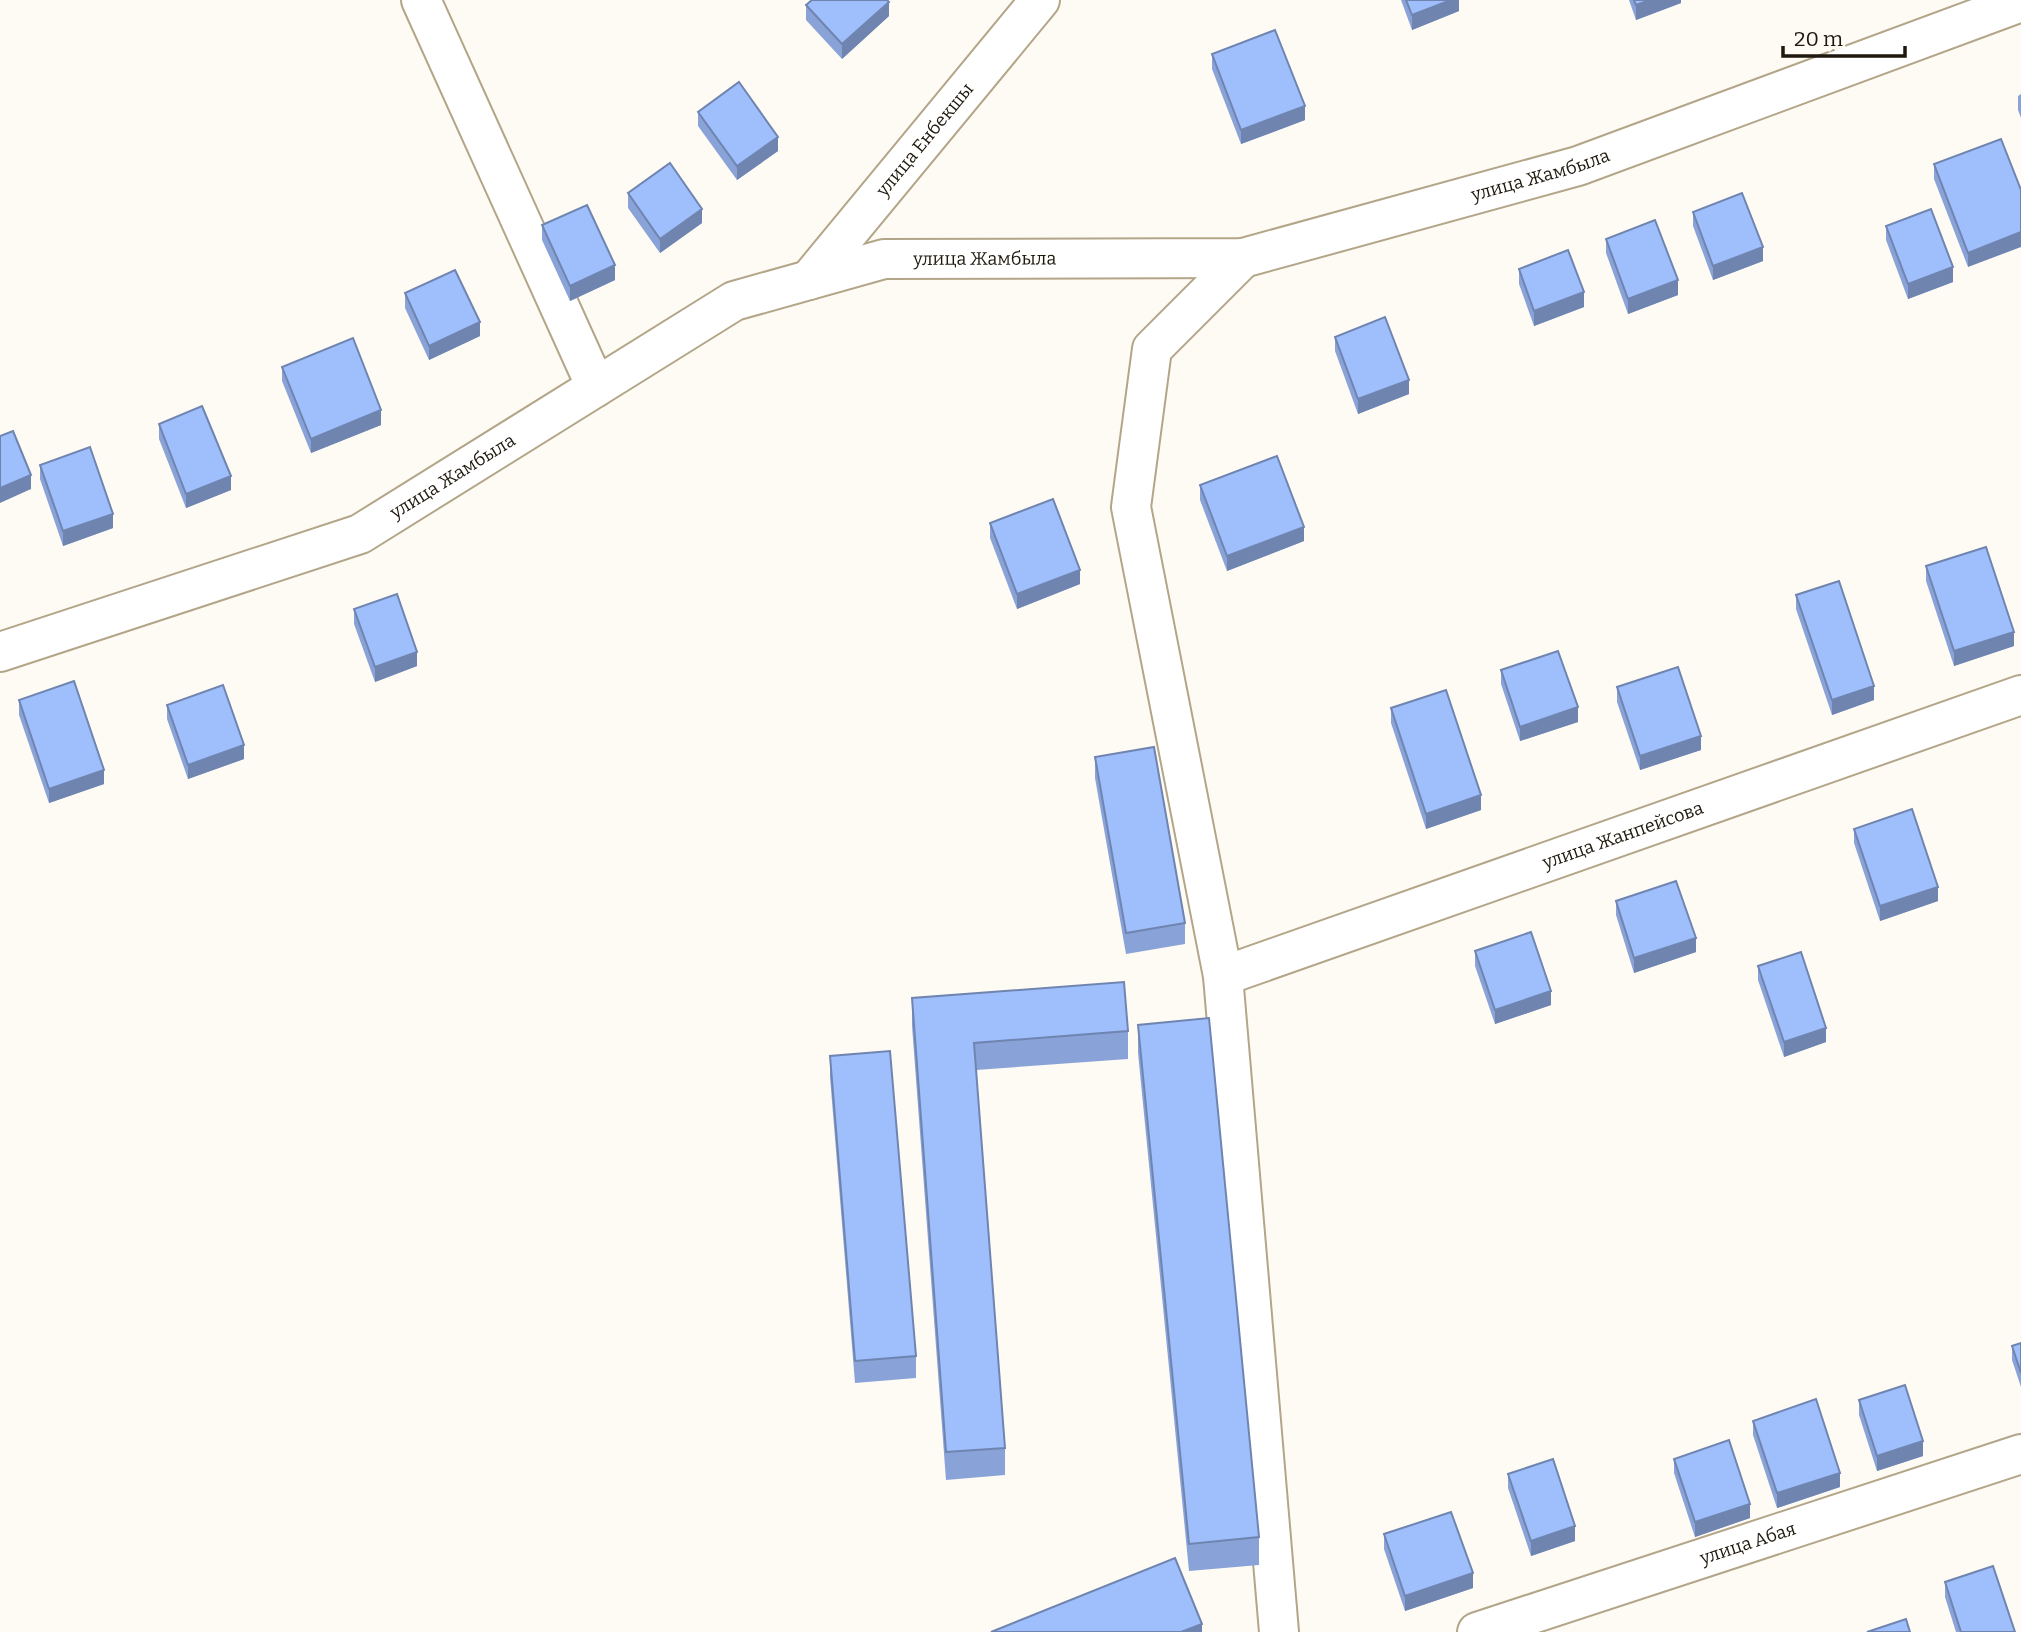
<svg xmlns="http://www.w3.org/2000/svg" width="2021" height="1632" viewBox="0 0 2021 1632" font-family="Bitter,serif">
<rect width="100%" height="100%" fill="#fefbf5"/>
<g fill="none" stroke-linecap="round" stroke-linejoin="round">
<g stroke="#b3a588" stroke-width="42">
<g id="minor">
<path d="M421,0L596,387"/>
<path d="M1243,258L1152,349L1131,507L1223,976L1279,1632"/>
<path id="s1" d="M809,280L1040,0"/>
<path id="s2" d="M0,652L360,534L734,301L884,259L1243,258L1578,166L2021,2"/>
<path id="s3" d="M1223,976L2021,695"/>
<path id="s4" d="M1477,1632L2021,1454"/>
</g>
</g>
<use href="#minor" stroke="#fff" stroke-width="38"/>
</g>
<g fill="#89a3d9">
<path d="M1401,0H1459V11L1412,30Z"/>
<path d="M1629,0H1681V3L1636,20Z"/>
<path d="M806,5L889,16L842,59L806,20Z"/>
<path d="M1212,54L1305,120L1241,144L1212,69Z"/>
<path d="M2021,94V118L2018,110V96Z"/>
<path d="M698,112L778,151L737,180L698,126Z"/>
<path d="M2001,139L1968,267L1934,179V164Z"/>
<path d="M628,193L702,223L660,253L628,208Z"/>
<path d="M1693,212L1763,261L1713,280L1693,226Z"/>
<path d="M542,225L615,280L570,301L542,240Z"/>
<path d="M1886,226L1953,282L1908,299L1886,240Z"/>
<path d="M1606,239L1678,295L1628,314L1606,253Z"/>
<path d="M1519,269L1584,307L1534,326L1519,284Z"/>
<path d="M405,293L480,336L429,360L405,308Z"/>
<path d="M1335,337L1409,394L1358,414L1335,351Z"/>
<path d="M282,367L381,425L311,453L282,381Z"/>
<path d="M159,424L231,490L186,508L159,439Z"/>
<path d="M40,465L113,528L63,546L40,479Z"/>
<path d="M1200,485L1304,541L1227,571L1200,500Z"/>
<path d="M990,523L1080,584L1017,609L990,538Z"/>
<path d="M1926,566L2014,646L1954,666L1926,581Z"/>
<path d="M1796,595L1874,700L1832,715L1796,609Z"/>
<path d="M354,609L417,666L375,682L354,624Z"/>
<path d="M1501,670L1578,722L1520,741L1501,684Z"/>
<path d="M1617,687L1701,750L1640,770L1617,702Z"/>
<path d="M19,700L104,784L49,803L19,715Z"/>
<path d="M167,705L244,759L188,779L167,719Z"/>
<path d="M1391,708L1481,810L1426,829L1391,723Z"/>
<path d="M1095,757L1185,923V944L1126,954L1095,778Z"/>
<path d="M1854,829L1938,901L1880,921L1854,843Z"/>
<path d="M1616,901L1696,952L1634,973L1616,915Z"/>
<path d="M1475,951L1551,1005L1495,1024L1475,966Z"/>
<path d="M1758,966L1826,1042L1784,1057L1758,980Z"/>
<path d="M912,998L1128,1031V1059L976,1070L1005,1448V1475L946,1480L912,1026Z"/>
<path d="M1138,1025L1259,1537V1565L1189,1571L1138,1053Z"/>
<path d="M830,1056L916,1356V1378L855,1383L830,1077Z"/>
<path d="M2021,1343V1387L2012,1360V1346Z"/>
<path d="M1859,1400L1923,1456L1877,1471L1859,1415Z"/>
<path d="M1753,1421L1840,1487L1777,1508L1753,1435Z"/>
<path d="M1674,1459L1750,1518L1695,1537L1674,1473Z"/>
<path d="M1508,1474L1575,1541L1531,1556L1508,1488Z"/>
<path d="M1384,1534L1473,1588L1405,1611L1384,1549Z"/>
<path d="M1945,1582L2015,1632H1956L1945,1597Z"/>
</g>
<g fill="#6f85b0">
<path d="M1451,0H1459V11L1412,30V15Z"/>
<path d="M1650,0H1681V3L1636,20V5Z"/>
<path d="M889,2V16L842,59V44Z"/>
<path d="M1305,106V120L1241,144V130Z"/>
<path d="M778,137V151L737,180V166Z"/>
<path d="M702,209V223L660,253V239Z"/>
<path d="M2021,232V247L1968,267V253Z"/>
<path d="M1763,247V261L1713,280V266Z"/>
<path d="M615,265V280L570,301V286Z"/>
<path d="M1953,267V282L1908,299V284Z"/>
<path d="M1678,280V295L1628,314V299Z"/>
<path d="M1584,292V307L1534,326V311Z"/>
<path d="M480,322V336L429,360V346Z"/>
<path d="M1409,380V394L1358,414V399Z"/>
<path d="M381,410V425L311,453V439Z"/>
<path d="M31,475V489L0,503V488Z"/>
<path d="M231,476V490L186,508V494Z"/>
<path d="M113,514V528L63,546V531Z"/>
<path d="M1304,527V541L1227,571V556Z"/>
<path d="M1080,570V584L1017,609V594Z"/>
<path d="M2014,632V646L1954,666V651Z"/>
<path d="M417,652V666L375,682V667Z"/>
<path d="M1874,686V700L1832,715V700Z"/>
<path d="M1578,707V722L1520,741V727Z"/>
<path d="M1701,736V750L1640,770V756Z"/>
<path d="M244,745V759L188,779V765Z"/>
<path d="M104,770V784L49,803V789Z"/>
<path d="M1481,795V810L1426,829V814Z"/>
<path d="M1938,887V901L1880,921V906Z"/>
<path d="M1696,938V952L1634,973V958Z"/>
<path d="M1551,991V1005L1495,1024V1010Z"/>
<path d="M1826,1028V1042L1784,1057V1042Z"/>
<path d="M1923,1441V1456L1877,1471V1456Z"/>
<path d="M1840,1473V1487L1777,1508V1493Z"/>
<path d="M1750,1504V1518L1695,1537V1522Z"/>
<path d="M1575,1526V1541L1531,1556V1541Z"/>
<path d="M1473,1573V1588L1405,1611V1596Z"/>
<path d="M1202,1624V1632H1181Z"/>
</g>
<g fill="#9fbefc" stroke="#6f85b0" stroke-width="2">
<path d="M812,0H887L889,2L842,44L806,5Z"/>
<path d="M1406,0H1451L1412,15Z"/>
<path d="M1634,0H1650L1636,5Z"/>
<path d="M1275,30L1305,106L1241,130L1212,54Z"/>
<path d="M739,82L778,137L737,166L698,112Z"/>
<path d="M2001,139L2021,190V232L1968,253L1934,164Z"/>
<path d="M670,163L702,209L660,239L628,193Z"/>
<path d="M1742,193L1763,247L1713,266L1693,212Z"/>
<path d="M587,205L615,265L570,286L542,225Z"/>
<path d="M1931,209L1953,267L1908,284L1886,226Z"/>
<path d="M1655,220L1678,280L1628,299L1606,239Z"/>
<path d="M1568,250L1584,292L1534,311L1519,269Z"/>
<path d="M455,270L480,322L429,346L405,293Z"/>
<path d="M1385,317L1409,380L1358,399L1335,337Z"/>
<path d="M353,338L381,410L311,439L282,367Z"/>
<path d="M202,406L231,476L186,494L159,424Z"/>
<path d="M13,431L31,475L0,488V436Z"/>
<path d="M90,447L113,514L63,531L40,465Z"/>
<path d="M1277,456L1304,527L1227,556L1200,485Z"/>
<path d="M1053,499L1080,570L1017,594L990,523Z"/>
<path d="M1986,547L2014,632L1954,651L1926,566Z"/>
<path d="M1839,581L1874,686L1832,700L1796,595Z"/>
<path d="M397,594L417,652L375,667L354,609Z"/>
<path d="M1558,651L1578,707L1520,727L1501,670Z"/>
<path d="M1678,667L1701,736L1640,756L1617,687Z"/>
<path d="M74,681L104,770L49,789L19,700Z"/>
<path d="M223,685L244,745L188,765L167,705Z"/>
<path d="M1446,690L1481,795L1426,814L1391,708Z"/>
<path d="M1154,747L1185,923L1126,933L1095,757Z"/>
<path d="M1912,809L1938,887L1880,906L1854,829Z"/>
<path d="M1676,881L1696,938L1634,958L1616,901Z"/>
<path d="M1531,932L1551,991L1495,1010L1475,951Z"/>
<path d="M1801,952L1826,1028L1784,1042L1758,966Z"/>
<path d="M1124,982L1128,1031L974,1043L1005,1448L946,1452L912,998Z"/>
<path d="M1209,1018L1259,1537L1189,1544L1138,1025Z"/>
<path d="M890,1051L916,1356L855,1361L830,1056Z"/>
<path d="M2021,1343V1373L2012,1346Z"/>
<path d="M1905,1385L1923,1441L1877,1456L1859,1400Z"/>
<path d="M1816,1399L1840,1473L1777,1493L1753,1421Z"/>
<path d="M1729,1440L1750,1504L1695,1522L1674,1459Z"/>
<path d="M1553,1459L1575,1526L1531,1541L1508,1474Z"/>
<path d="M1451,1512L1473,1573L1405,1596L1384,1534Z"/>
<path d="M1175,1558L1202,1624L1181,1632H991Z"/>
<path d="M1993,1566L2015,1632H1961L1945,1582Z"/>
<path d="M1906,1619L1910,1632H1867Z"/>
</g>
<g text-anchor="middle" stroke-width="7" stroke-linejoin="round" paint-order="stroke">
<g font-size="18" fill="#1e180d" stroke="#fefbf5">
<text dy="6" stroke="none"><textPath href="#s1" startOffset="182">улица Енбекшы</textPath></text>
<text dy="6" stroke="none"><textPath href="#s2" startOffset="1643">улица Жамбыла</textPath></text>
<text dy="6" stroke="none"><textPath href="#s2" startOffset="1076">улица Жамбыла</textPath></text>
<text dy="6" stroke="none"><textPath href="#s2" startOffset="488">улица Жамбыла</textPath></text>
<text dy="6" stroke="none"><textPath href="#s3" startOffset="424">улица Жанпейсова</textPath></text>
<text dy="6" stroke="none"><textPath href="#s4" startOffset="285">улица Абая</textPath></text>
</g>
</g>
<path d="M1783 46v10h122v-10" fill="none" stroke="#1e180d" stroke-width="3.5"/>
<text x="1794" y="46" font-size="21" fill="#1e180d" stroke="#fefbf5" stroke-width="5" paint-order="stroke">20 m</text>
</svg>
